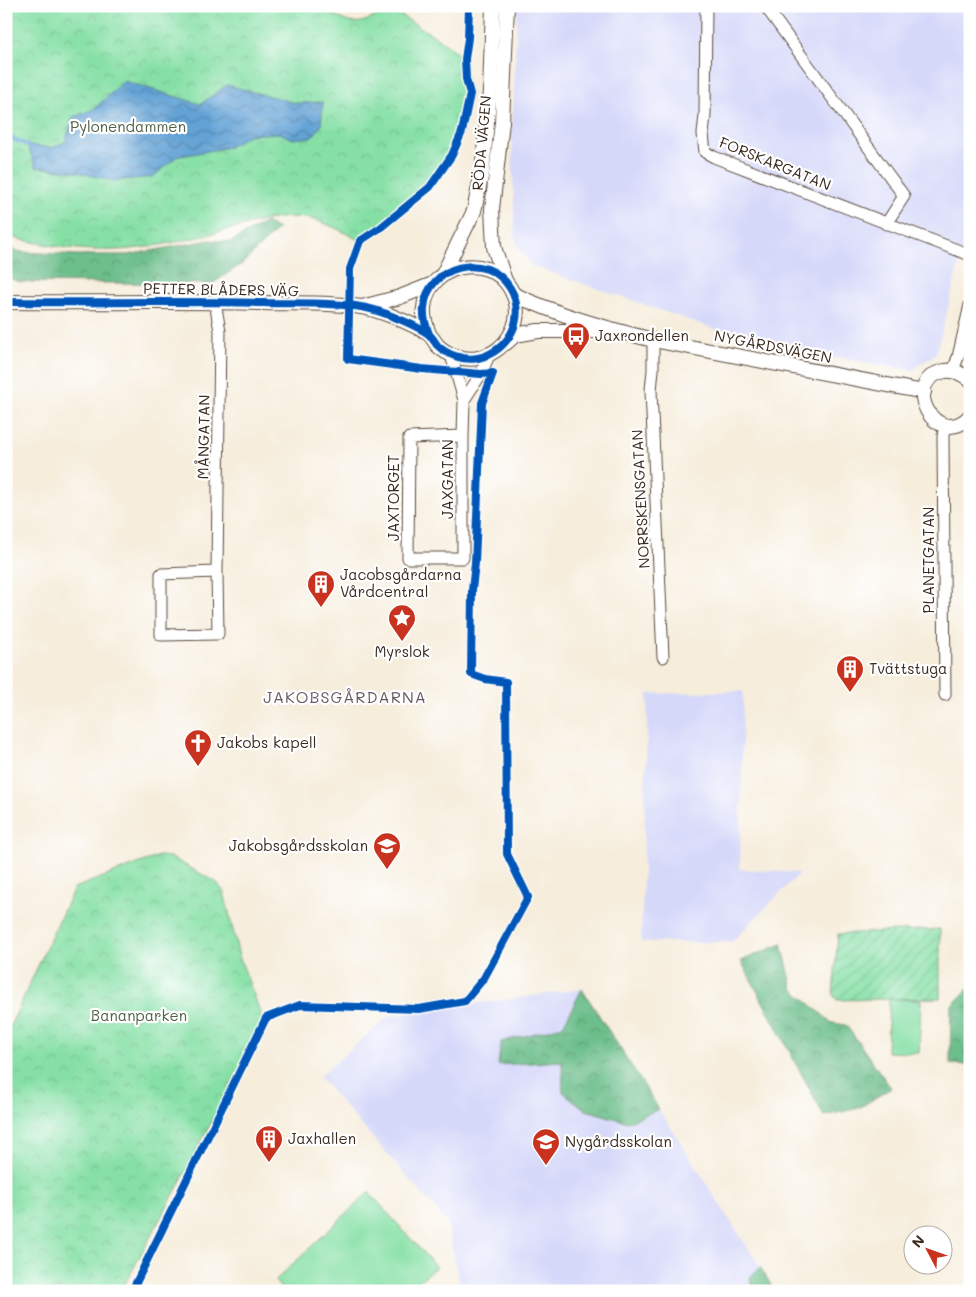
<svg xmlns="http://www.w3.org/2000/svg" width="976" height="1297" viewBox="0 0 976 1297" font-family="Mali,sans-serif">
<defs>
<pattern id="forest-crowns" width="20" height="18" patternUnits="userSpaceOnUse" patternTransform="scale(1.25)"><rect width="20" height="18" fill="#6cbe8b"/><path d="M2 6a3 3 0 1 1 6 0M12 15a3 3 0 1 1 6 0" fill="none" stroke="#5a9b71"/></pattern>
<pattern id="park-crowns" width="20" height="18" patternUnits="userSpaceOnUse" patternTransform="scale(1.25)"><rect width="20" height="18" fill="#86e0a6"/><path d="M2 6a3 3 0 1 1 6 0M12 15a3 3 0 1 1 6 0" fill="none" stroke="#75c08e"/></pattern>
<pattern id="garden-furrows" width="10" height="10" patternUnits="userSpaceOnUse" patternTransform="scale(1.25)"><rect width="10" height="10" fill="#86e0a6"/><path d="M-1 1l2-2M0 10L10 0M9 11l2-2" fill="none" stroke="#75c08e"/></pattern>
<pattern id="water-waves" width="16" height="10" patternUnits="userSpaceOnUse" patternTransform="scale(1.25)"><rect width="16" height="10" fill="#62a2d5"/><path d="M0 5q4-4 8 0t8 0" fill="none" stroke="#5284ac"/></pattern>
</defs>
<rect width="100%" height="100%" fill="#fff"/>
<filter id="ink" filterUnits="userSpaceOnUse"><feTurbulence type="fractalNoise" baseFrequency=".02" numOctaves="2"/><feDisplacementMap in="SourceGraphic" scale="10" xChannelSelector="R" yChannelSelector="G"/><feConvolveMatrix kernelMatrix="1 2 1 2 8 2 1 2 1" color-interpolation-filters="sRGB"/></filter>
<filter id="wash" filterUnits="userSpaceOnUse"><feTurbulence type="fractalNoise" baseFrequency=".0096" numOctaves="4" result="noise"/><feDisplacementMap in="SourceGraphic" scale="20" xChannelSelector="R" yChannelSelector="G"/><feGaussianBlur stdDeviation="1.12" result="paint"/><feColorMatrix in="noise" values="0 0 0 0 0 0 0 0 0 0 0 0 0 0 0 0 0 1.4 0 .05"/><feComposite in="paint" operator="in"/></filter>
<g filter="url(#wash)">
<rect width="100%" height="100%" fill="#f6eddb"/>
<g fill="#d5d8f9">
<path d="M517,6H970V236L962,253L936,354L912,370L761,345L532,266L521,252L515,240L512,138Z"/>
<path d="M743,691L740,869L800,873L732,942H641L648,694Z"/>
<path d="M582,989L760,1267L750,1277L752,1291H461L447,1222L319,1077L389,1016Z"/>
</g>
<g fill="#86e0a6" stroke="#608562">
<path d="M889,999L921,1000L919,1053L887,1052Z"/>
<path d="M369,1192L436,1267L407,1291H283L275,1281Z"/>
</g>
<g fill="url(#forest-crowns)" stroke="#547454">
<path d="M266,222L278,229L243,263L212,284L20,282L6,277V247L21,252L76,255H128L210,240L231,242Z"/>
<path d="M782,944L793,989L832,1023L846,1025L891,1088L859,1108L824,1116L741,961Z"/>
<path d="M970,987V1065L950,1064L951,1006Z"/>
<path d="M582,989L659,1109L628,1122L586,1110L563,1092L562,1061L498,1065L501,1042L563,1026Z"/>
<path d="M760,1267L775,1291H752L750,1277Z"/>
</g>
<g fill="url(#park-crowns)" stroke="#608562">
<path d="M6,6H319C353,28 356,27 391,9L439,39L465,59L466,79L470,94L462,132L452,155L430,187L380,228L360,241C342,231 326,222 305,218C278,214 249,225 223,231C192,239 161,246 130,249C87,253 47,246 6,236Z"/>
<path d="M159,856L170,857L216,882L224,892L239,956L264,1022L176,1190L121,1291H6V1035L74,888Z"/>
</g>
<path fill="url(#garden-furrows)" stroke="#608562" d="M940,929V998L837,1000L833,995L838,934Z"/>
<path fill="url(#water-waves)" stroke="#4e667a" d="M124,81L200,104L227,85L296,103L323,102L321,126L312,137L293,139L279,133L248,135L229,147L176,157L153,177L113,181L77,172L36,167L27,145L52,148L65,142L73,117L94,109Z"/>
<g fill="none" stroke-linecap="round" stroke-linejoin="round">
<path stroke="#62a2d5" stroke-width="4.5" d="M6,136L27,145"/>
</g>
</g>
<g filter="url(#ink)">
<g fill="none" stroke-linecap="round" stroke-linejoin="round">
<g stroke="#57473a" stroke-width="13">
<g id="minor">
<path d="M706,6L705,115L703,134L705,152L714,157L970,255"/>
<path d="M765,6L904,196L886,224"/>
<path d="M215,302L220,331L217,572L161,574V635L218,634L217,572"/>
<path d="M653,340V370L651,390L663,657"/>
<path d="M451,355L464,400L463,436V558H408L409,438L463,436"/>
<path d="M953,371L958,357L970,305"/>
<path d="M464,400L481,374L489,355"/>
<path d="M945,695L943,436L945,425"/>
</g>
</g>
<g stroke="#57473a" stroke-width="16">
<g id="tertiary">
<path d="M443,274L474,211L482,172L490,91L493,6"/>
<path d="M505,281L494,247L492,209L502,122L507,6"/>
<path d="M513,294C558,315 605,328 653,340L924,392"/>
<path d="M6,302C92,303 177,301 263,303C295,304 329,302 361,307C378,309 413,324 427,333C432,336 434,341 437,345C447,355 464,361 478,358C510,351 527,316 510,288C487,250 427,265 424,308C423,318 426,326 429,334"/>
<path d="M362,307L400,297L433,284"/>
<path d="M506,343L515,335L538,331H604"/>
<path d="M970,380C963,374 954,370 945,371C898,380 936,452 970,416"/>
</g>
</g>
<use href="#minor" stroke="#fff" stroke-width="11"/>
<use href="#tertiary" stroke="#fff" stroke-width="14"/>
<g stroke="#fff" stroke-width="11">
<g id="cycleway">
<path d="M6,302C92,303 177,301 263,303C295,304 329,302 361,307C378,309 413,324 427,333C432,336 434,341 437,345C447,355 464,361 478,358C510,351 527,316 510,288C487,250 427,265 424,308C423,318 426,326 429,334"/>
<path d="M132,1291L266,1018L300,1005L419,1009L465,1001L484,978L528,897L507,854L506,682L485,679L471,674L472,590L475,563L482,403L493,373L481,374L422,369L348,359L350,269L360,241L380,228L430,187L452,155L462,132L470,94L466,79L465,59L468,38L469,6"/>
</g>
</g>
<use href="#cycleway" stroke="#0057b8" stroke-width="8"/>
</g>
</g>
<defs>
<g id="bus-pin" transform="scale(1.4375)"><path d="M0 17L-7.5 6A9.5 9.5 0 1 1 7.5 6Z" fill="#c8321e" stroke="#fff"/><path d="M-5-6H5V4H4V6H2V4H-2V6H-4V4H-5ZM-3.5-4V0h7V-4ZM-3.5 1.2v1.5H-2V1.2ZM2 1.2v1.5H3.5V1.2Z" fill="#fff"/></g>
<g id="building-pin" transform="scale(1.4375)"><path d="M0 17L-7.5 6A9.5 9.5 0 1 1 7.5 6Z" fill="#c8321e" stroke="#fff"/><path d="M-4-6H4V6H1V3H-1V6H-4ZM-2.5-4.3h1.7v1.8h-1.7ZM.8-4.3h1.7v1.8H.8ZM-2.5-1h1.7V.8h-1.7ZM.8-1h1.7V.8H.8Z" fill="#fff"/></g>
<g id="sight-pin" transform="scale(1.4375)"><path d="M0 17L-7.5 6A9.5 9.5 0 1 1 7.5 6Z" fill="#c8321e" stroke="#fff"/><path d="M0-6L1.8-2.2L6-1.7L2.9 1.2L3.7 5.4L0 3.3L-3.7 5.4L-2.9 1.2L-6-1.7L-1.8-2.2Z" fill="#fff"/></g>
<g id="church-pin" transform="scale(1.4375)"><path d="M0 17L-7.5 6A9.5 9.5 0 1 1 7.5 6Z" fill="#c8321e" stroke="#fff"/><path d="M-1.2-6h2.4v3.5h3.3v2.4h-3.3V6h-2.4V-.1h-3.3v-2.4h3.3Z" fill="#fff"/></g>
<g id="university-pin" transform="scale(1.4375)"><path d="M0 17L-7.5 6A9.5 9.5 0 1 1 7.5 6Z" fill="#c8321e" stroke="#fff"/><path d="M0-5L7-2L0 1L-7-2ZM-4 1L0 2.5L4 1V4Q0 6-4 4Z" fill="#fff"/></g>
<g id="school-pin" transform="scale(1.4375)"><path d="M0 17L-7.5 6A9.5 9.5 0 1 1 7.5 6Z" fill="#c8321e" stroke="#fff"/><path d="M0-5L7-2L0 1L-7-2ZM-4 1L0 2.5L4 1V4Q0 6-4 4Z" fill="#fff"/></g>
</defs>
<g fill-rule="evenodd">
<use href="#bus-pin" x="576" y="336"/>
<use href="#building-pin" x="321" y="584"/>
<use href="#sight-pin" x="402" y="618"/>
<use href="#building-pin" x="850" y="669"/>
<use href="#church-pin" x="198" y="743"/>
<use href="#university-pin" x="387" y="846"/>
<use href="#building-pin" x="269" y="1139"/>
<use href="#school-pin" x="546" y="1142"/>
</g>
<g text-anchor="middle" stroke-width="4.5" stroke-linejoin="round" paint-order="stroke">
<g font-size="15" fill="#526147" stroke="#fff">
<text x="128" y="132">Pylonendammen</text>
<text x="139" y="1021">Bananparken</text>
</g>
<g font-size="15" fill="#3b2a1e" stroke="#fff">
<text transform="translate(482 143) rotate(-85)" y="5">RÖDA VÄGEN</text>
<text transform="translate(775 164) rotate(22)" y="5">FORSKARGATAN</text>
<text transform="translate(221 290) rotate(1)" y="5">PETTER BLÅDERS VÄG</text>
<text transform="translate(773 347) rotate(11)" y="5">NYGÅRDSVÄGEN</text>
<text transform="translate(204 437) rotate(-89)" y="5">MÅNGATAN</text>
<text transform="translate(448 479) rotate(-90)" y="5">JAXGATAN</text>
<text transform="translate(394 498) rotate(-90)" y="5">JAXTORGET</text>
<text transform="translate(641 499) rotate(-93)" y="5">NORRSKENSGATAN</text>
<text transform="translate(929 560) rotate(-90)" y="5">PLANETGATAN</text>
</g>
<g font-size="15" fill="#3b2a1e" stroke="#fff" text-anchor="start">
<text x="595" y="341">Jaxrondellen</text>
<text x="340" y="580">Jacobsgårdarna<tspan x="340" dy="17">Vårdcentral</tspan></text>
<text x="402" y="657" text-anchor="middle">Myrslok</text>
<text x="869" y="674">Tvättstuga</text>
<text x="217" y="748">Jakobs kapell</text>
<text x="368" y="851" text-anchor="end">Jakobsgårdsskolan</text>
<text x="288" y="1144">Jaxhallen</text>
<text x="565" y="1147">Nygårdsskolan</text>
</g>
<g font-size="16" letter-spacing="1" fill="#685965" stroke="#fff">
<text x="345" y="703">JAKOBSGÅRDARNA</text>
</g>
</g>
<rect width="976" height="1297" fill="none" stroke="#fff" stroke-width="25"/>
<g transform="translate(928 1250) rotate(311)"><circle r="24" fill="#ffffff" stroke="#b1aaa5"/>
<path d="M0-4L9 19L0 12L-9 19Z" fill="#c8321e"/>
<text y="-8" font-size="14" font-weight="bold" text-anchor="middle" fill="#3b2a1e">N</text>
</g>
</svg>
